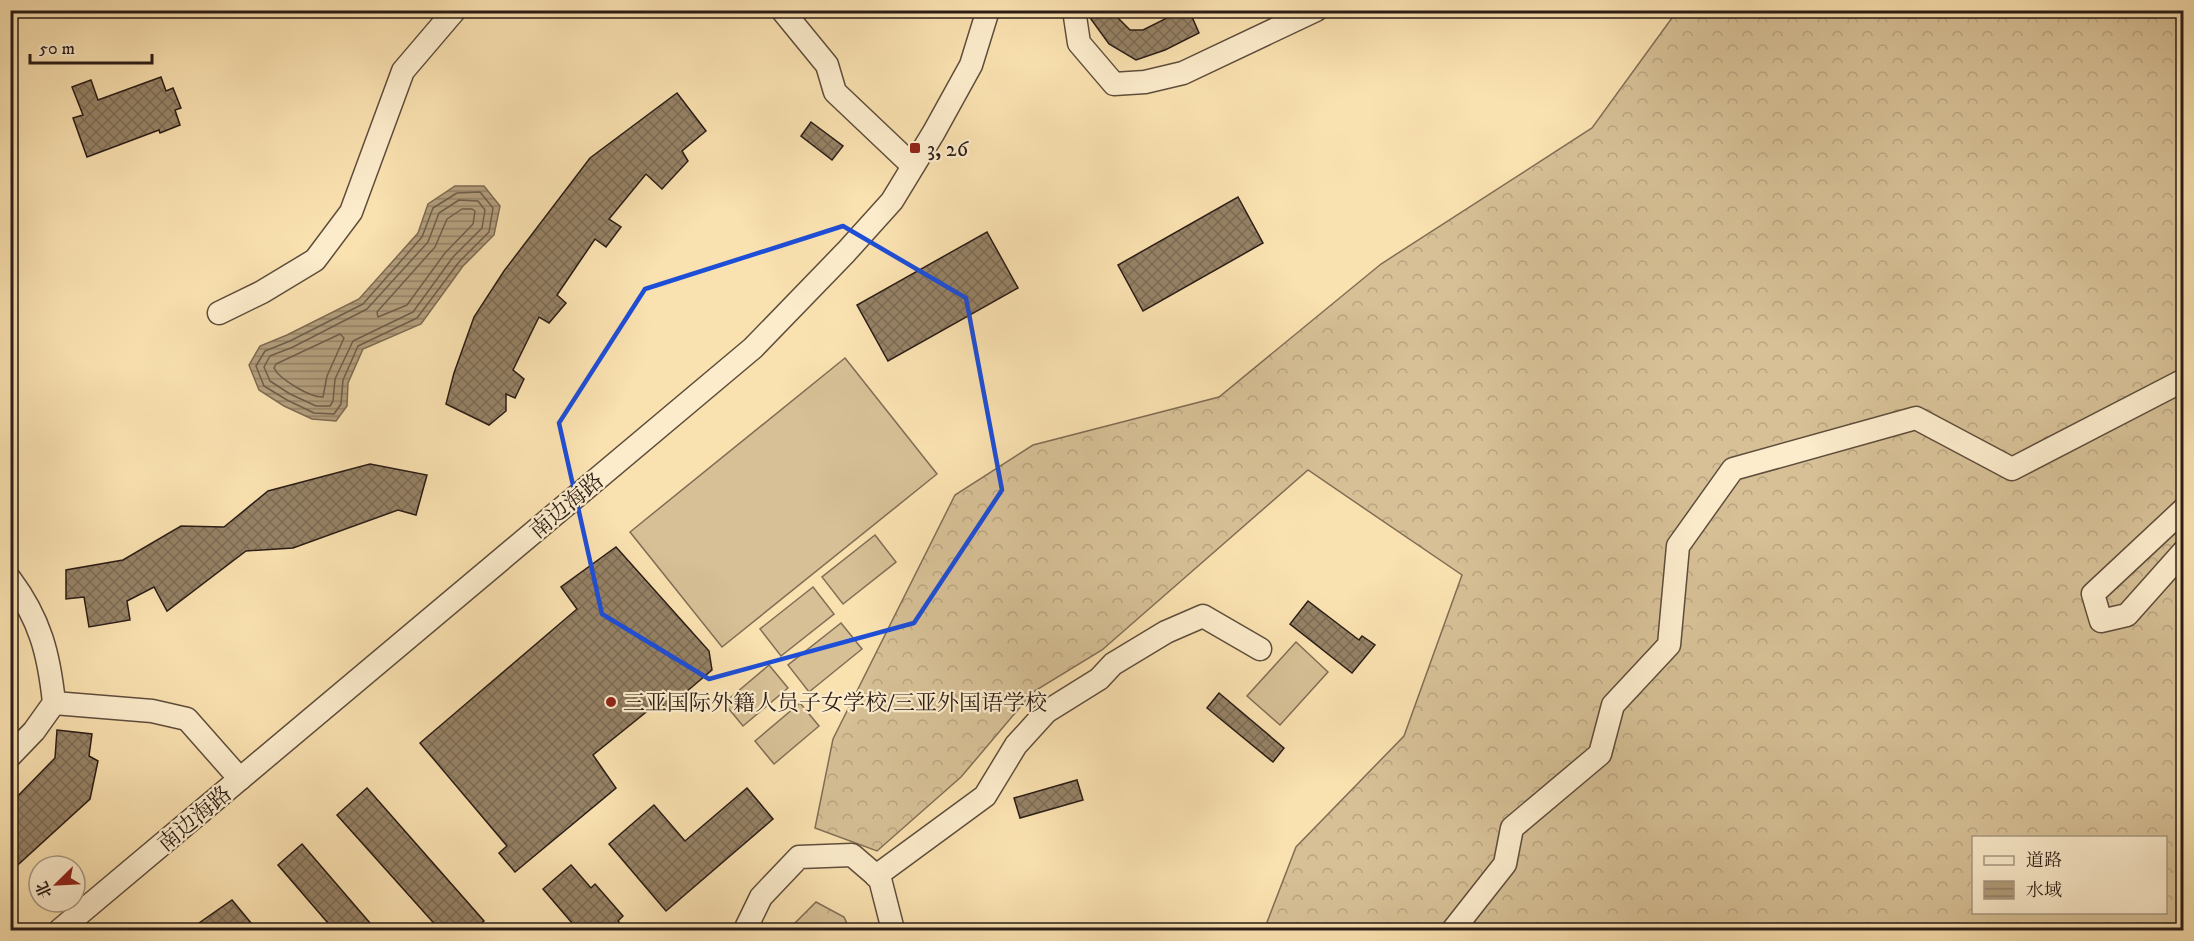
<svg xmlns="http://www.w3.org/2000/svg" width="2194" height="941" viewBox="0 0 2194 941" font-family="'IM FELL DW Pica','Noto Serif SC',serif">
<defs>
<pattern id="forest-crowns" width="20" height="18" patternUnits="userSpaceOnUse" patternTransform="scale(1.5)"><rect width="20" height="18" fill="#d7c096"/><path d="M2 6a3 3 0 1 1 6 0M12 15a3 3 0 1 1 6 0" fill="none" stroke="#b9a481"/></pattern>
<pattern id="water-rules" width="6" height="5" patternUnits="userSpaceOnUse" patternTransform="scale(1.5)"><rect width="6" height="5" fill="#b39e7c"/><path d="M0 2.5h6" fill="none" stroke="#928065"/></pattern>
<pattern id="building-cross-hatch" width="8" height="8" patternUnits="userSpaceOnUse" patternTransform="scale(1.5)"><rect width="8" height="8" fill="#968266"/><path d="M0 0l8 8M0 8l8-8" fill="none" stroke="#7b6a53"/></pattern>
</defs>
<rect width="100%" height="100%" fill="#fae1b0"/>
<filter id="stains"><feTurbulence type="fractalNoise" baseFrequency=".00333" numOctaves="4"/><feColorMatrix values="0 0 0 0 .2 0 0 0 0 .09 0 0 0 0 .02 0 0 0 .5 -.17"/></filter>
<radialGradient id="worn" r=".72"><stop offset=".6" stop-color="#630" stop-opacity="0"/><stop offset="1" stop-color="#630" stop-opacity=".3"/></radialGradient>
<g fill="#d7c096" stroke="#806e56" stroke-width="1.5">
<path d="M845,358L937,474L722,647L630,532Z"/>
<path d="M875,535L896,562L843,604L822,577Z"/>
<path d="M813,587L834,614L781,656L760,629Z"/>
<path d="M841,623L862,649L809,692L788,665Z"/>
<path d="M1296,642L1328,672L1280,725L1247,696Z"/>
<path d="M769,665L788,688L743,726L724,703Z"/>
<path d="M800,703L819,726L774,764L755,741Z"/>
</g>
<g fill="url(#forest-crowns)" stroke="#806e56" stroke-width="1.5" fill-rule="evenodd">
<path d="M1677,11H2183V930H1264L1296,847L1404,736L1462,575L1308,470L1102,650L1033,692L961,777L877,851L815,828L833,739L955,495L1033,445L1219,397L1381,264L1592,128ZM1974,838H2166V912H1974Z"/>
<path d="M816,902L844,917L850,930H788Z"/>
</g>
<path fill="url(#water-rules)" stroke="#7c6a53" stroke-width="1.5" d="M455,186H484L500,206L494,235L463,266L421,324L363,349L348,383L347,406L336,421L312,419L284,406L259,390L249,365L260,346L287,335L359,299L418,233L428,204Z"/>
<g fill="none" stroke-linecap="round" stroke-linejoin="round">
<g stroke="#6e5d49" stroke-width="1.5">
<path d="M480,192L493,208L489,232L459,262L417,318L358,346L343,380L341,404L334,414L314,413L287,400L264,386L256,366L265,351L290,341L363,304L422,237L433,208L457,193Z"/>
<path d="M459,200L478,201L485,210L482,228L453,257L413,312L353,341L335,379L333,401L330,406H316L290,394L270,381L264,367L270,356L293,347L367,309L428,242L439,213Z"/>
<path d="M462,209H472L475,211L473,224L445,253L407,305L378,317L377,312L435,247L447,219Z"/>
<path d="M340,334L344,338L327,376L323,397C311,398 279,379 274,368L276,364Z"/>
</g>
</g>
<g fill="url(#building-cross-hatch)" stroke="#2a1c16" stroke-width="1.5">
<path d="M1093,10H1118L1117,17L1130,30H1143L1183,10H1189L1199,33L1165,50L1136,60L1109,44L1091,19Z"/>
<path d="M161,77L166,91L173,88L181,108L175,110L180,125L160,133L159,130L87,157L73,118L83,115L72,87L91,80L98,100Z"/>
<path d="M677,93L706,131L682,151L688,161L662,189L646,174L609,219L621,227L606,247L595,239L557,295L566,303L549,323L539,317L513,370L524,379L515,398L506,394V411L489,425L446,404L454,373L474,317L504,271L590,158Z"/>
<path d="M811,122L843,146L832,160L801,136Z"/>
<path d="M1238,197L1263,243L1143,311L1118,265Z"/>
<path d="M987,232L1018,288L888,361L857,305Z"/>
<path d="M370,464L427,475L416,515L398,510L293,548L246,551L167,611L154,587L127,601L130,620L89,627L84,597L66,599V570L123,560L181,526L224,527L268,491Z"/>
<path d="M616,547L709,651L712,670L666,709L660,701L593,755L616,788L515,872L499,853L507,846L420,743L577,609L561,587Z"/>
<path d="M1308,601L1359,640L1362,636L1375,645L1352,673L1290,624Z"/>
<path d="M1219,693L1284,748L1273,762L1207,708Z"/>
<path d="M57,730L92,734L89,756L98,761L90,799L10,872V804L55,758Z"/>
<path d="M1077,780L1083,800L1020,818L1014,798Z"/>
<path d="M367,788L484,921L473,930H440L337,815Z"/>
<path d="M747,788L773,819L666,911L609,844L654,805L685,841Z"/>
<path d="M302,844L376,930H334L278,865Z"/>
<path d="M571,865L591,888L595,884L623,916L618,921L626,930H578L543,889Z"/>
<path d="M232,900L257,930H189Z"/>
</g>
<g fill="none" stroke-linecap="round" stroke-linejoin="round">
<g stroke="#5e4d3c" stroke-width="25">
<g id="minor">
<path d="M782,10L827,65L835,92L913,166"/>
<path d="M1074,10L1079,43L1114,84L1145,82L1183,73L1316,10"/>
<path d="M219,313L262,292L315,260L351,212L403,71L455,10"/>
<path d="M2184,509L2093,594L2101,621L2127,615L2184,551"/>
<path d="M10,579C40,619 49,654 54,703L34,731L10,756"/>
<path d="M54,703L152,711L187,719L240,779"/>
<path d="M876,876L985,796L1016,745L1046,712L1099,679L1113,664L1166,632L1203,616L1260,649"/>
<path d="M60,930L753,348L846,252L892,201L934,132L971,65L988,10"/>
<path d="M745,930L761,897L799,857L852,855L880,879L893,930"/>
<path d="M1453,930L1505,864L1512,828L1600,754L1613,705L1669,645L1678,546L1733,469L1916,418L2012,469L2184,380"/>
</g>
</g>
<use href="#minor" stroke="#fceccc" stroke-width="22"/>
</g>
<path fill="none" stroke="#1d4ed8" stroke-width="4.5" stroke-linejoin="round" d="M843,226L966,298L1002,490L914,623L709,679L602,614L559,423L645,289Z"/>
<g fill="#8f2418" stroke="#fceccc" stroke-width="2">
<rect x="909" y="142" width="12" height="12" rx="3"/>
<circle cx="611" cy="702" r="6"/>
</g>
<g text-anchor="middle" stroke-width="4.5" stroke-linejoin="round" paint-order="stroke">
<g font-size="22" fill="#2a1c16" stroke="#fceccc" text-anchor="start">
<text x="927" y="156">3, 26</text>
<text x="623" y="710">三亚国际外籍人员子女学校/三亚外国语学校</text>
</g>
<g font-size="22" fill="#2a1c16" stroke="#fceccc">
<text transform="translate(566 505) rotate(-40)" y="8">南边海路</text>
<text transform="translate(194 818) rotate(-40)" y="8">南边海路</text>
</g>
</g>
<rect width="2194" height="941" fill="none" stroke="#fae1b0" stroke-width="36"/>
<rect x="12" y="12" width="2170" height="917" fill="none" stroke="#2a1c16" stroke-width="3"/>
<rect x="18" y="18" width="2158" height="905" fill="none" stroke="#2a1c16" stroke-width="1.5"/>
<rect x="1972" y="836" width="195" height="78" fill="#fceccc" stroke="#a89983" stroke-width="1.5"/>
<rect x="1984" y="856" width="30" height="9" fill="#fceccc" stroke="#a89983" stroke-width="1.5"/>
<text x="2026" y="866" font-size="18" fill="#2a1c16">道路</text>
<rect x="1984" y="881" width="30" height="18" fill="url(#water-rules)" stroke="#a89983" stroke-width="1.5"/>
<text x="2026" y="896" font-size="18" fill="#2a1c16">水域</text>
<g transform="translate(57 884) rotate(246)"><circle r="28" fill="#fceccc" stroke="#a89983" stroke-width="1.5"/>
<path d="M0-4.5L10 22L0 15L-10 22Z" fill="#8f2418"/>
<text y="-9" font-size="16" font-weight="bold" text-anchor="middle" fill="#2a1c16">北</text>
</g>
<path d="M30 54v9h122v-9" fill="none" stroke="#2a1c16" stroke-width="3"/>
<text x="39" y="54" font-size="18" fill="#2a1c16" stroke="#fceccc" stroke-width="4.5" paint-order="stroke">50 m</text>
<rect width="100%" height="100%" filter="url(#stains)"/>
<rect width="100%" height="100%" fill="url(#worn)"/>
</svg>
